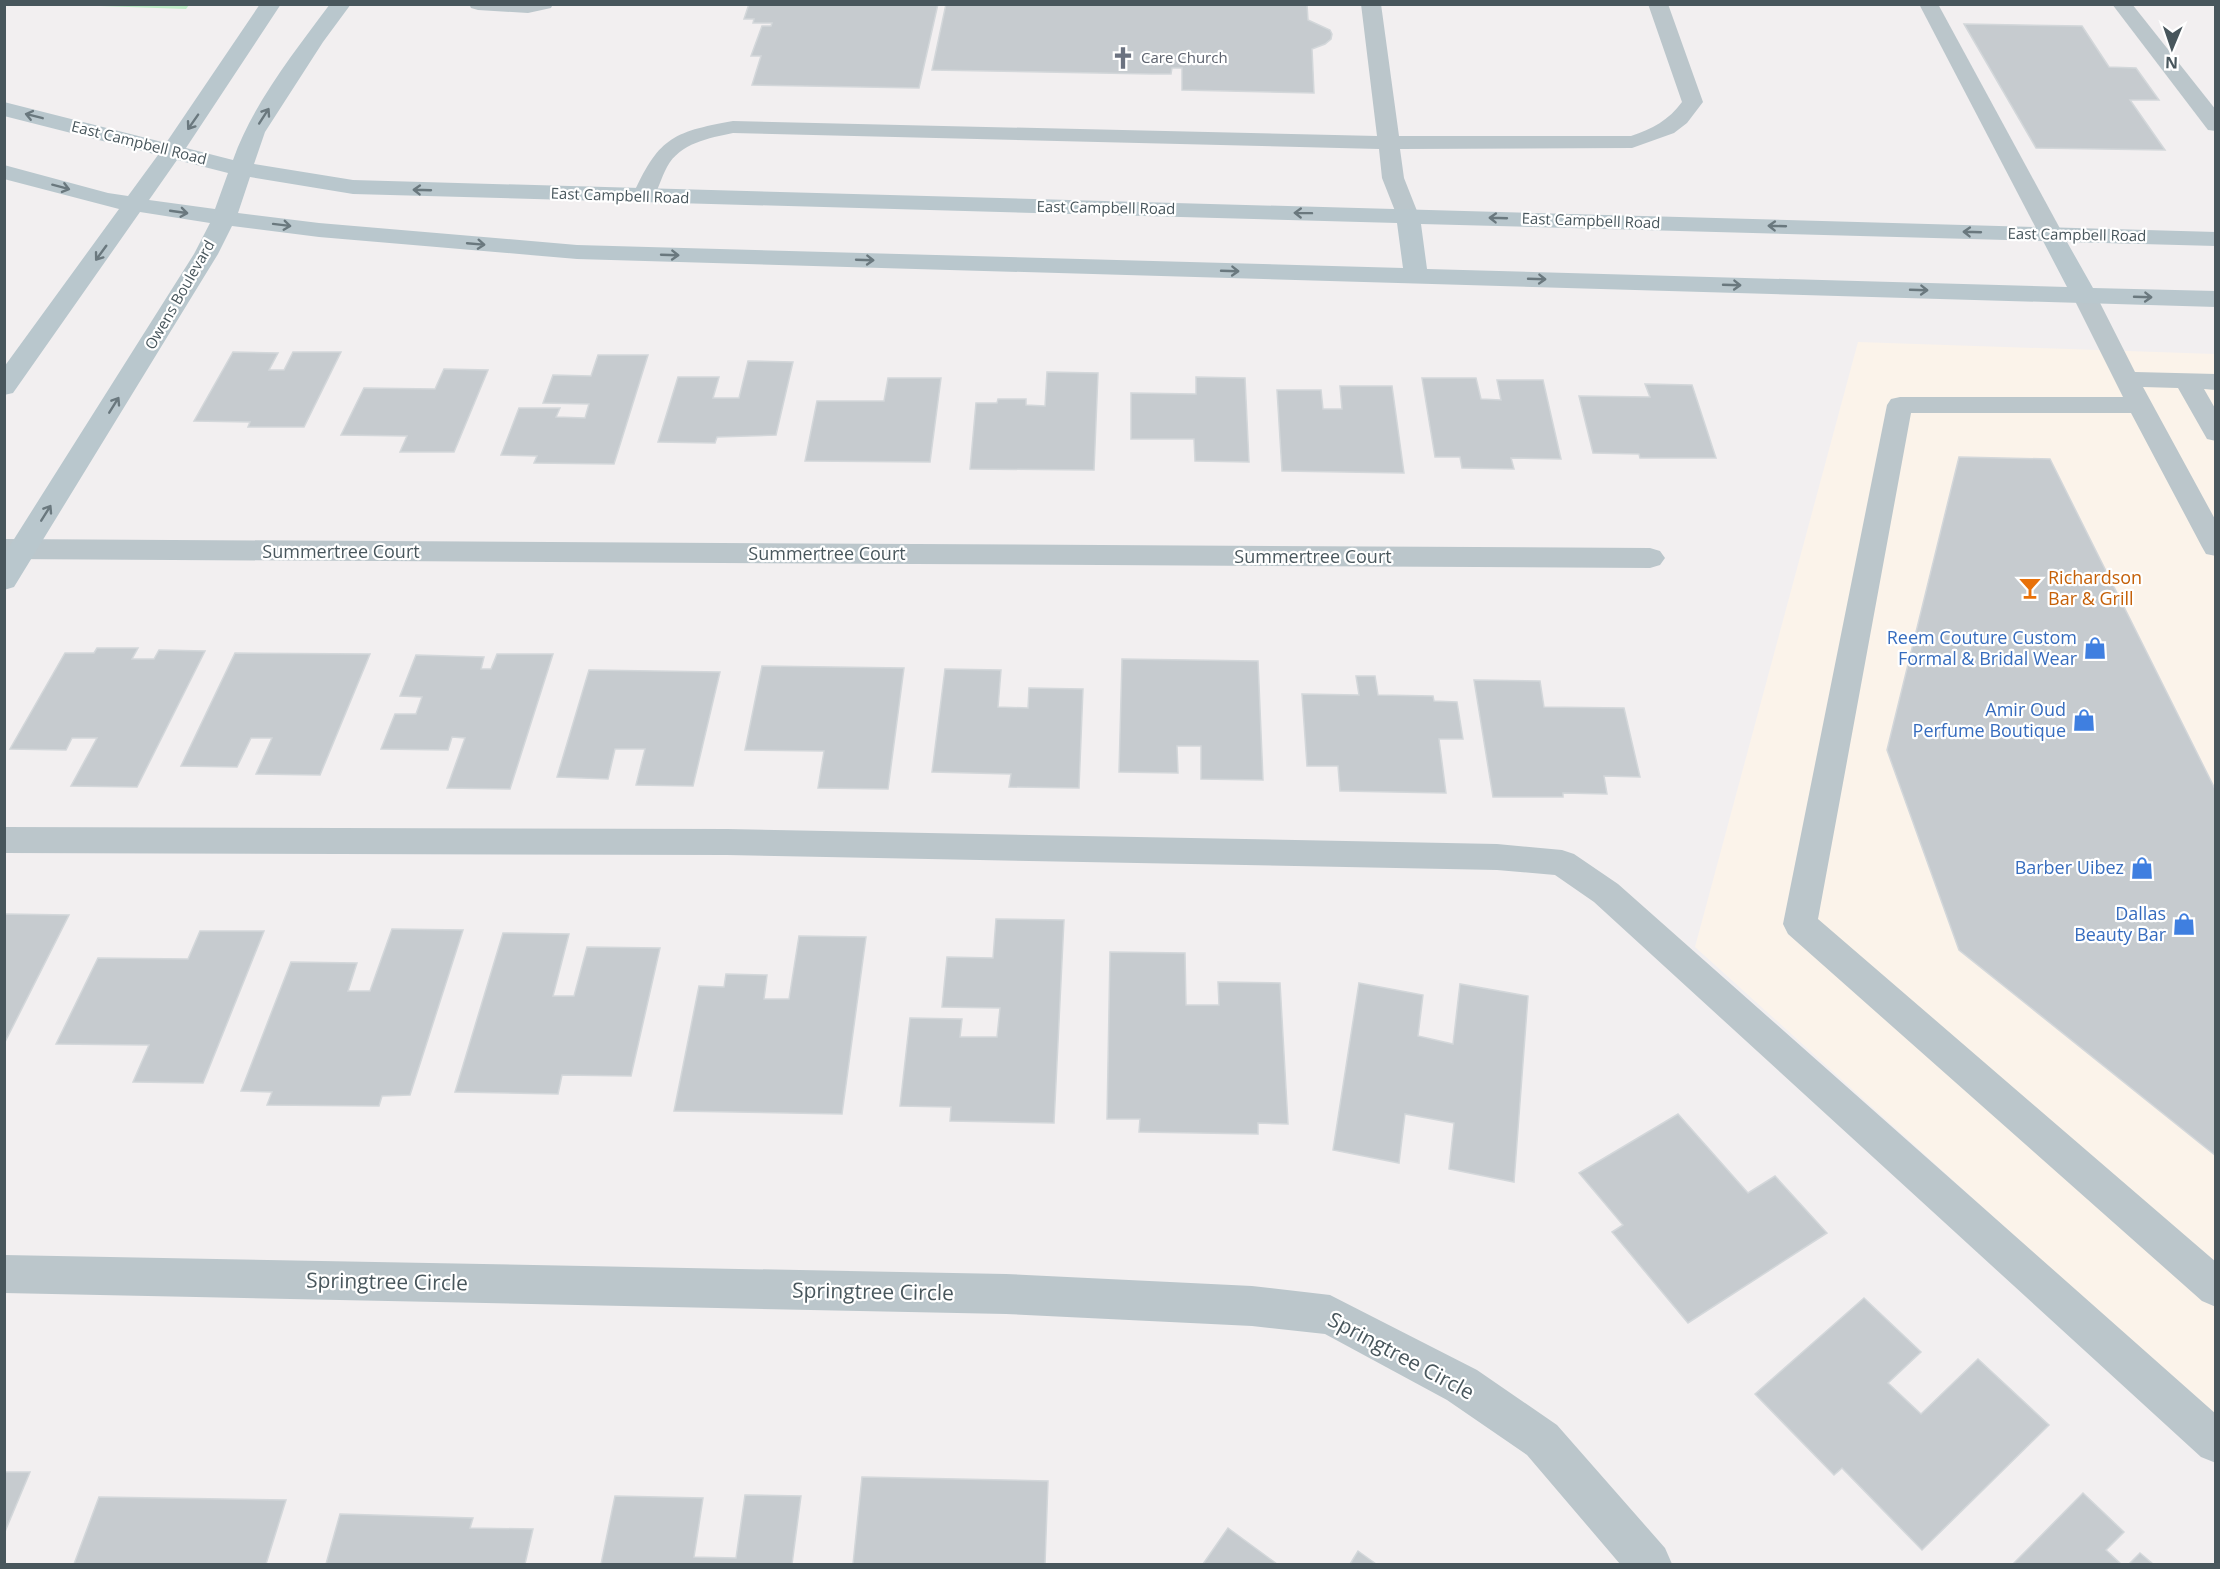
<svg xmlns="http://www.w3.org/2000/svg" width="2220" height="1569" viewBox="0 0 2220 1569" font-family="'Open Sans',sans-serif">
<rect width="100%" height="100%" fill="#f2eff0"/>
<path fill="#fbf3ea" d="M1858,342L2215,354V1417L1695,947Z"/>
<path fill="#c0edc8" d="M43,4H189V5L186,9Z"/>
<g fill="#c6cbcf" stroke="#d3d7da" stroke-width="1.5">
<path d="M749,4H938L919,88L752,85L761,56H751L762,26H771L772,23H753L754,19H744Z"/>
<path d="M946,4H1307L1308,20L1330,30L1332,34L1331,39L1325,44L1312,49L1314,93L1182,90V68H1172L1171,74H1152L932,70Z"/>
<path d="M1964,24L2082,26L2109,67L2136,68L2159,100H2130L2165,150L2036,148Z"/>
<path d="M233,352L278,353L269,370H284L293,352H341L304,427H248L250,422L194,421Z"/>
<path d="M598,355H648L614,464L534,463L537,456L501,455L519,408H560L556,417L585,418L589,404L543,403L553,375L591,376Z"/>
<path d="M748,361L793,362L776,435L717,437L715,443L658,442L678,377H719L713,398H739Z"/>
<path d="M444,369L488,370L454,452H400L407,436L341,435L364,388L435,389Z"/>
<path d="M1047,372L1098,373L1094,470L970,469L976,403H997L998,399H1026V405L1045,406Z"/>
<path d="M1196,377L1245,378L1249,462L1195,461L1194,439H1131V393L1196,394Z"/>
<path d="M888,378H941L930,462L805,461L817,401H884Z"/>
<path d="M1422,378H1476L1481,399L1501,400L1497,380H1543L1561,459L1511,458L1514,469L1462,468L1460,457H1435Z"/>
<path d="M1645,384L1692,385L1716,458H1640L1639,454L1593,453L1579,396L1650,397Z"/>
<path d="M1340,386H1392L1404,473L1282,471L1277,390H1321L1323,409H1342Z"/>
<path d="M1959,457L2050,459L2216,791V1156L1959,950L1887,750Z"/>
<path d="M97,648H138L132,659H154L159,650L205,651L137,787L71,786L97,738H72L66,750L10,749L65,653H94Z"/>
<path d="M235,653L370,654L320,775L256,774L272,738H251L237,767L181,766Z"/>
<path d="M497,654H553L510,789L447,788L465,738L452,737L448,750L381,749L395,714H416L422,697L400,696L416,655L484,657L481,669H491Z"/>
<path d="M1122,659L1258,661L1263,780L1201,779V746H1177L1178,773L1119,772Z"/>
<path d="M762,666L904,668L888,789L818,788L824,751L745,750Z"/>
<path d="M945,669L1001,670L998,707L1028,708L1029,688L1083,689L1079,788L1009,787L1011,774L932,772Z"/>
<path d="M589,670L720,672L693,786L636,785L645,749H615L608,779L557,777Z"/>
<path d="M1356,676H1375L1378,695L1433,696L1434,701L1457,702L1463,739H1439L1446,793L1340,791L1338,766H1307L1302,694L1359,695Z"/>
<path d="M1474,680L1540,681L1544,707L1624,708L1640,777L1604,776L1607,794L1563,793V797H1493Z"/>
<path d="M4,914L69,915L4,1044Z"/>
<path d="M996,919L1064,920L1054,1123L950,1121L951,1107L900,1106L910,1018L962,1019L960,1037H997L1000,1008L942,1007L947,957L993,958Z"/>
<path d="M392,929L463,930L410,1095L382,1096L379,1106L267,1105L272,1092L241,1091L291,962L357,963L348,991H370Z"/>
<path d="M200,931H264L203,1083L133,1082L149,1045L56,1044L98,958L188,959Z"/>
<path d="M503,933L569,934L553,996H574L587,947L660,948L631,1076L562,1075L558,1094L455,1092Z"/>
<path d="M799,936L866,937L842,1114L674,1111L699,986L724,987L726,974L767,975L764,999H789Z"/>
<path d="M1110,952L1185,953L1186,1005H1219L1218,982L1280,983L1288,1124L1258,1123V1134L1139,1132L1140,1119H1107Z"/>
<path d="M1359,983L1423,995L1418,1036L1453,1044L1460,984L1528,996L1514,1182L1449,1169L1454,1123L1405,1114L1399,1163L1333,1150Z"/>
<path d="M1678,1114L1748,1193L1775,1176L1827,1233L1688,1323L1612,1232L1623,1225L1579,1173Z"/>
<path d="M1864,1298L1921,1352L1888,1383L1921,1414L1978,1359L2049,1425L1922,1550L1842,1468L1834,1475L1755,1394Z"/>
<path d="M4,1472H30L4,1534Z"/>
<path d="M862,1477L1048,1481L1045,1564H853Z"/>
<path d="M2083,1493L2124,1532L2106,1550L2121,1564H2013Z"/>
<path d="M745,1495L801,1496L792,1564H601L615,1496L703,1498L694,1557L736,1558Z"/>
<path d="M99,1497L286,1500L266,1564H74Z"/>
<path d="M340,1514L473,1518L470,1528L533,1529L525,1564H326Z"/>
<path d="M1228,1528L1277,1564H1203Z"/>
<path d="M1358,1551L1376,1564H1350Z"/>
<path d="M2140,1553L2153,1564H2129Z"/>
</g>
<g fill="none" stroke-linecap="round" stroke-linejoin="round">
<g fill="#bbc6cb" fill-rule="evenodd">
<path d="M469,4H553L551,8L528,13L478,10L471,8Z"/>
<path d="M1361,4H1381L1399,136H1631C1652,129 1669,120 1682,102L1648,4H1668L1703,102L1687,123L1674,133L1632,148L1400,149L1404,178L1419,216L1416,221L1408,223L1400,221L1397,216L1382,178L1379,149L733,133C709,138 680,143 667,167C661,178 658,191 651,202L643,204L635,202L632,197C658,139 671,132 733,121L1377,136Z"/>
<path d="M1919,4H1938L2063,234L2059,239L2051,241L2043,239L2039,234Z"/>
<path d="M2112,4H2132L2216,110V131L2208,130Z"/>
<path d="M2084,288L2092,290L2096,295L2135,372L2216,374V390L2204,389L2216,410V441L2207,439L2178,388L2143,387L2216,521V556L2206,554L2202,547L2131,413H1911L1818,919L2216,1262V1307L2202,1301L1788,934L1783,924L1887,405L1891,399L1900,397H2123L2072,295L2076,290Z"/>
<path d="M4,827L727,829L1497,844L1562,850L1574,854L1618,884L2216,1414V1463L2201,1457L1594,902L1555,875L1497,870L727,855L4,853Z"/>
</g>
<g fill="#bbc6cb" fill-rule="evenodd">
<path d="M4,539L1650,548L1660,551L1665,558L1660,565L1650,568L4,559Z"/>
<path d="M4,1255L1006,1274L1252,1286L1330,1295L1477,1370L1557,1425L1665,1548L1672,1564H1620L1527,1455L1447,1400L1325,1334L1252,1326L1006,1314L4,1293Z"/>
</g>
<path fill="#b9c7cd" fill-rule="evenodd" d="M260,4H281L186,148L233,160C252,105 295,51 330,4H351L323,42L265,132L254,164L353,180L2216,232V246L2067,242L2093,288L2216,291V307L577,259L319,237L232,226L218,254L14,587L4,590V555L194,254L210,223L140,212L13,393L4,395V367L119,209L4,179V165L108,193L128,196L158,155L4,116V102L166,143ZM177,160L228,173L215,209L149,200ZM250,177L353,194L1397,223L1403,268L577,245L319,223L238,213ZM1421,224L2043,241L2067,287L1427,269Z"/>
</g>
<defs><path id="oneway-shaft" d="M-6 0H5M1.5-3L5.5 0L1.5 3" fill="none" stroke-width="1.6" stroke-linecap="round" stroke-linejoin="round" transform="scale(1.5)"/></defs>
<g stroke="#6a787e">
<use href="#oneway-shaft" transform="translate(34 116) rotate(-166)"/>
<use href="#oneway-shaft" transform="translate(264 116) rotate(-57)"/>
<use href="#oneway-shaft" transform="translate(193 122) rotate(125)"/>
<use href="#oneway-shaft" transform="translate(61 187) rotate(15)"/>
<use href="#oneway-shaft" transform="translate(422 190) rotate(-178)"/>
<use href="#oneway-shaft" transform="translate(179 212) rotate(8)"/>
<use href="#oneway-shaft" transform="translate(1303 213) rotate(-179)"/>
<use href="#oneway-shaft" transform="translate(1498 218) rotate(-178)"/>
<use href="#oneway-shaft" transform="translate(282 225) rotate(7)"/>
<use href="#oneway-shaft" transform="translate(1777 226) rotate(-178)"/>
<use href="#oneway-shaft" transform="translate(1972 232) rotate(-178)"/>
<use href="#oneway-shaft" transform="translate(476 244) rotate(5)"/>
<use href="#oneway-shaft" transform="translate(101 253) rotate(126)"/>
<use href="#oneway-shaft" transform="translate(670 255) rotate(2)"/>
<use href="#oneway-shaft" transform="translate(865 260) rotate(2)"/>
<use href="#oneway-shaft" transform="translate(1230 271) rotate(2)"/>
<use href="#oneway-shaft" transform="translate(1537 279) rotate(2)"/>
<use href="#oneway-shaft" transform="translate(1732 285) rotate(2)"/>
<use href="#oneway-shaft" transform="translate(1919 290) rotate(2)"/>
<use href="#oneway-shaft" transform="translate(2143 297) rotate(2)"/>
<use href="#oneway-shaft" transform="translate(114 405) rotate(-58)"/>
<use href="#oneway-shaft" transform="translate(46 513) rotate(-58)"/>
</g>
<defs>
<g id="church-bare" transform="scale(1.8)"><path d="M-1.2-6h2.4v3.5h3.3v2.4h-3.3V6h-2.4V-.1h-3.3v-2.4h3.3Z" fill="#6b7280" stroke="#fff" stroke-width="2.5" paint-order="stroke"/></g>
<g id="bar-bare" transform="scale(1.8)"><path d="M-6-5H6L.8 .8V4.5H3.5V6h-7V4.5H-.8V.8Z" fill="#e8710a" stroke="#fff" stroke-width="2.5" paint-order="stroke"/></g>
<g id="shop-bare" transform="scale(1.8)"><path d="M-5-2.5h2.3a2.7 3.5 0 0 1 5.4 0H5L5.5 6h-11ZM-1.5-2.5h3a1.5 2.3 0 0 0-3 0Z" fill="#3f7fe0" stroke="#fff" stroke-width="2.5" paint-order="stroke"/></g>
</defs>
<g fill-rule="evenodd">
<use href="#church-bare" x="1123" y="58"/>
<use href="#bar-bare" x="2030" y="588"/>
<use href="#shop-bare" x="2095" y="648"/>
<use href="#shop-bare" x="2084" y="720"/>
<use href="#shop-bare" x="2142" y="868"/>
<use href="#shop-bare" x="2184" y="924"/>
</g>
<g text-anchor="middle" stroke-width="4.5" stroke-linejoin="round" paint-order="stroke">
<g font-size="15" fill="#5b616d" stroke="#fff" text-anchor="start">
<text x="1141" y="63">Care Church</text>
</g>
<g font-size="15" fill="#48565c" stroke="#fff">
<text transform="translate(139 143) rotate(14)" y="5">East Campbell Road</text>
<text transform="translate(620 196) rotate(2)" y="5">East Campbell Road</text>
<text transform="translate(1106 208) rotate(1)" y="5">East Campbell Road</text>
<text transform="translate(1591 221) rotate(2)" y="5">East Campbell Road</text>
<text transform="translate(2077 235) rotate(1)" y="5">East Campbell Road</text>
<text transform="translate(180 295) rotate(-60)" y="5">Owens Boulevard</text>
</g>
<g font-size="18" fill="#48565c" stroke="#fff">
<text x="341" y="558">Summertree Court</text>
<text x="827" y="560">Summertree Court</text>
<text x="1313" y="563">Summertree Court</text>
</g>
<g font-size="18" fill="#c56008" stroke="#fff" text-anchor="start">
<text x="2048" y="584">Richardson<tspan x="2048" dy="21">Bar &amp; Grill</tspan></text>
</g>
<g font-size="18" fill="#366cbe" stroke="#fff" text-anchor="end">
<text x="2077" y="644">Reem Couture Custom<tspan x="2077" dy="21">Formal &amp; Bridal Wear</tspan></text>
<text x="2066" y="716">Amir Oud<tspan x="2066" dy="21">Perfume Boutique</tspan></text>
<text x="2124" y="874">Barber Uibez</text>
<text x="2166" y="920">Dallas<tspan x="2166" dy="21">Beauty Bar</tspan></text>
</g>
<g font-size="21" fill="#48565c" stroke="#fff">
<text transform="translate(387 1282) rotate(1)" y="7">Springtree Circle</text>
<text transform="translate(873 1292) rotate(1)" y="7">Springtree Circle</text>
<text transform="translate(1401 1356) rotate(28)" y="7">Springtree Circle</text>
</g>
</g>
<rect width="2220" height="1569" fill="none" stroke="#48565c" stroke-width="12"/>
<g transform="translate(2172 48) rotate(182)" stroke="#ffffff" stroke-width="4.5" paint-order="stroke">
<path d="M0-4.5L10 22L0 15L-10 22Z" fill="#48565c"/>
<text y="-9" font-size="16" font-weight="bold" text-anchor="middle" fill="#48565c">N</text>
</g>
</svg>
